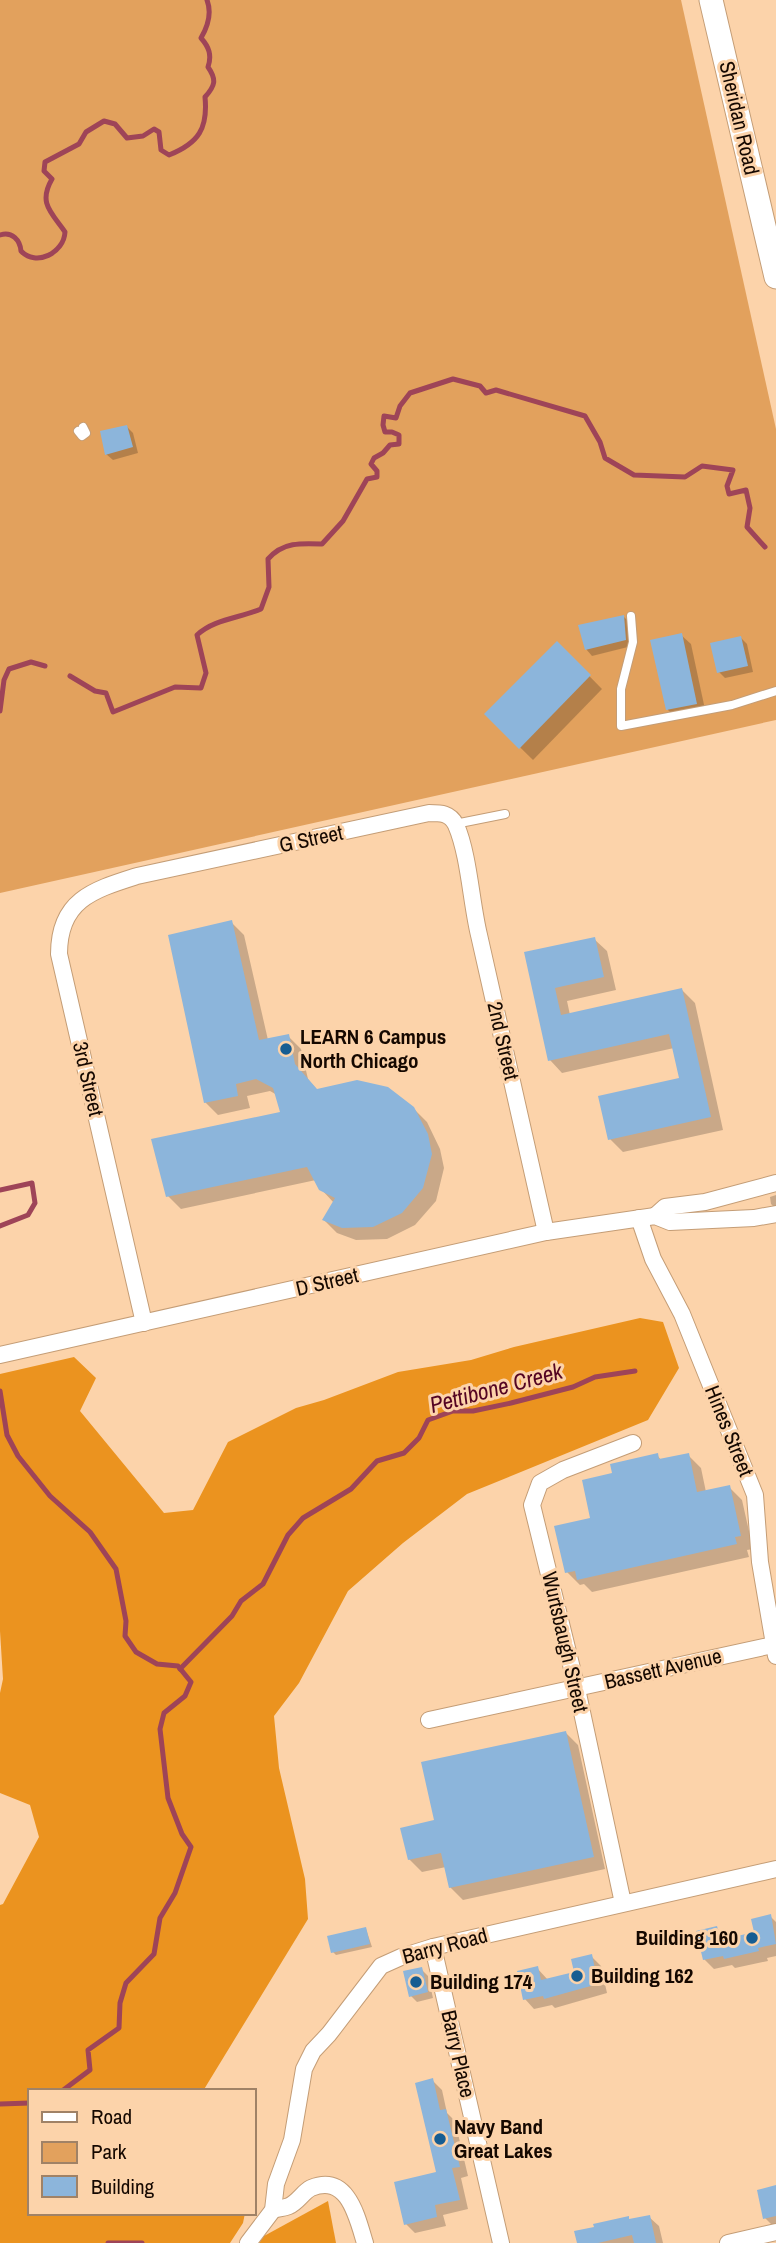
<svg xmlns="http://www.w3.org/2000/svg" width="776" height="2243" viewBox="0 0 776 2243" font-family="'Archivo Narrow',sans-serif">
<rect width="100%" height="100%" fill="#fcd3aa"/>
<path fill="#e2a15d" d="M0,0H681L776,429V720L0,893Z"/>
<g fill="#eb931f">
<path d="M640,1318L663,1322L679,1368L648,1420L467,1494L403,1543L348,1591L299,1683L274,1716L279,1768L305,1879L308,1919L203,2091H30V2213H245L243,2223L230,2243H0V1905L3,1904L39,1837L30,1805L0,1793V1693L3,1679L0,1631V1374L74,1357L96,1378L80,1411L164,1513L193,1510L228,1442L296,1408L324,1400L398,1372L471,1360L514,1347Z"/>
<path d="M328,2201L336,2243H259L264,2236Z"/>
</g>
<g fill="#0003">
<path d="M127,427L133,433L138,453L113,460L106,454Z"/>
<path d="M624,617L630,623L632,646L592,656L586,649Z"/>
<path d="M681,635L691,644L706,714L677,719L668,710Z"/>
<path d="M741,638L747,644L753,672L725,678L719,672Z"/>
<path d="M557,643L602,689L533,760L486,714Z"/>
<path d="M231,922L244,935L268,1040L288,1036L301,1049L308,1079L317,1090L413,1108L427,1122L440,1149L444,1168L436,1201L415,1225L387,1239L356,1240L337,1233L324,1220L334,1203L321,1189L316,1180L181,1209L168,1196L283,1114L277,1095L270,1091L247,1096L250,1108L218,1115L205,1102Z"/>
<path d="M594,939L607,951L616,990L567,1001L570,1015L682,990L695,1003L723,1130L623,1152L610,1139L681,1079L674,1048L562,1073L550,1060L526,954Z"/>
<path d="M776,1195V1209L771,1204L770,1197Z"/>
<path d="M657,1455L662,1461L688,1455L701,1468L706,1492L729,1487L742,1500L753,1549L747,1550L749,1557L592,1592L584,1584L580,1585L567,1572L614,1474Z"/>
<path d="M566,1733L578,1745L605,1869L463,1900L450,1887L446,1867L422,1872L409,1859L436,1821Z"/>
<path d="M770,1916L776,1922V1956L767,1958L768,1961L735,1968L732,1965L714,1969L704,1959L717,1928L727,1940L756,1934Z"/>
<path d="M366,1929L372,1947L336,1955L333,1952Z"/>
<path d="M591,1956L601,1966L607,1993L555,2008L552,2005L534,2009L525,1999L537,1968L548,1980L576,1974Z"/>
<path d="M421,1969L428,1976L433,1998L417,2002L411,1996Z"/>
<path d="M432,2080L442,2090L447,2113L455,2121L468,2176L461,2178L468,2209L443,2215L446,2226L415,2233L406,2224L438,2173Z"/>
<path d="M776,2187V2228H775L765,2218Z"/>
<path d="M649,2217L659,2226L663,2243H579L628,2218L631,2221Z"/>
</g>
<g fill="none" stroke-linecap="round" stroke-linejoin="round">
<g stroke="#9e4458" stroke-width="5">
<path d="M0,235C12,231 20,240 21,251C36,267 64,253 65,232C51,212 38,203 52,179L44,171L45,162L79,144L86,132L104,121L115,124L127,138L143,136L154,129L159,132L161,150L169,155C199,143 208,128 205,97C215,86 217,80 208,67C212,55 209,47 201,38C208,26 212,13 207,0"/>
<path d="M70,676L95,691L106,693L113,712L175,687L201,688L206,673L197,635C214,619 240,618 261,609L269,587L268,559C283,542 301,543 322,544L343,521L367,479L377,477V471L371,464L374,458L383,453L390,445L399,444V435L392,432H385L383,425L384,416L396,418L400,406L410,393L453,379L480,386L486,393L496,390L585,416L600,442L605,458L634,475L685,477L702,466L733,470L727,486L729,494L746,490L750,508L747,527L765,547"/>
<path d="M0,711L4,680L9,669L31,662L45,666"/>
<path d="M0,1190L32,1183L35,1203L28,1215L0,1226"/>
<path d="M0,1391L7,1435L18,1456L50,1496L90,1532L116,1569L126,1621L125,1636L136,1652L157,1664L178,1666L191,1682L185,1696L164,1713L160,1729L168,1798L182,1834L191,1847L175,1893L160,1918L154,1954L126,1983L120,2003L119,2028L88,2050L90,2070L62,2091"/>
<path d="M180,1669L232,1616L241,1601L263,1584L288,1535L303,1518L351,1489L377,1461L404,1453L419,1438L428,1420L453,1411H473L511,1403L573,1387L595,1377L635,1371"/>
<path d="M0,2104L30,2103"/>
<path d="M108,2243H142"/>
</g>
</g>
<g fill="#8cb5db">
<path d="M127,425L133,447L105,455L100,431Z"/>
<path d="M624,615L626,640L585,650L578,625Z"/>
<path d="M682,633L697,704L666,710L650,640Z"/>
<path d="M741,636L748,666L717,673L710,643Z"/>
<path d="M557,641L591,675L519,749L484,714Z"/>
<path d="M232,920L259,1040L289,1034L295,1064L317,1089L357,1080L388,1087L414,1107L428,1134L432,1154L423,1188L402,1213L373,1227L342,1228L322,1220L335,1198L319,1190L307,1167L166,1197L151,1139L280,1112L273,1088L256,1079L236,1084L238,1096L204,1103L168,935Z"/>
<path d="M595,937L604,977L555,988L561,1015L682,988L711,1117L608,1140L598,1096L679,1078L669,1034L548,1061L524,952Z"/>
<path d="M658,1453L659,1459L689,1453L697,1492L730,1485L741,1536L735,1537L737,1544L577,1580L575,1571L565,1573L554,1526L590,1518L582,1480L612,1473L610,1464Z"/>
<path d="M566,1731L594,1857L449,1888L441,1853L408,1860L400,1828L434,1820L421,1762Z"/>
<path d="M771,1914L776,1944L758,1948L759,1951L724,1959L723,1956L703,1960L696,1931L717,1926L721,1940L754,1932L751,1919Z"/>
<path d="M366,1927L370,1944L331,1953L327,1936Z"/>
<path d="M592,1954L598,1984L544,1999L543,1996L523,2000L517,1971L538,1966L541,1980L574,1972L571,1959Z"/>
<path d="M422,1967L428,1992L409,1997L403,1971Z"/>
<path d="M433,2078L440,2110L446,2109L460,2167L452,2168L460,2200L435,2205L437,2217L404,2225L394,2182L436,2172L415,2083Z"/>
<path d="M776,2185V2216L763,2219L757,2190Z"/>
<path d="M650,2215L656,2243H634L632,2235L598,2243H577L574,2231L594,2227L593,2224L629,2216V2219Z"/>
</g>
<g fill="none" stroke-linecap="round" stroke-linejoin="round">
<g stroke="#c49d76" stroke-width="10">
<g id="lane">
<path d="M78,431L82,436L86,433L83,427"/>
<path d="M631,616L633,642L621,689V726L732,705L776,691"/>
<path d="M455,824L505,814"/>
</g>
</g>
<g stroke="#c49d76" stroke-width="18">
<g id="street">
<path d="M655,1216L665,1207L705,1202L776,1183"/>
<path d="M639,1218L653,1259L682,1314L755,1495L760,1562L776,1656"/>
<path d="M144,1323L59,954C59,900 93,890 137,876L429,813C441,813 450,813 456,825C469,855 471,902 479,935C501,1034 523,1133 546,1232"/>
<path d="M0,1355L546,1232L655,1216L670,1222L754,1218L776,1214"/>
<path d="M429,1720L773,1645"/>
<path d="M623,1903L577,1689L532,1505L540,1483L563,1470L633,1443"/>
<path d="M433,1947L501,2243"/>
<path d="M273,2210C278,2208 285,2208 289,2206C298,2202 303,2192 311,2188C348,2173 357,2217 365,2243"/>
<path d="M248,2243L273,2210L276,2184L292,2140L304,2069L313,2051L329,2034L381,1966L401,1957L433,1947L776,1869"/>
<path d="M728,2243L776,2232"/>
</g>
</g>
<g stroke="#c49d76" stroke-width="25">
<path id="secondary" d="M711,0L776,277"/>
</g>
<use href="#lane" stroke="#fff" stroke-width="8"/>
<use href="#street" stroke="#fff" stroke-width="16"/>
<use href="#secondary" stroke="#fff" stroke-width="23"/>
</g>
<g fill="#175d92" stroke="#fcd3aa" stroke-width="2.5">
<circle cx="286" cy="1049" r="7"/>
<circle cx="752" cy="1938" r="7"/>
<circle cx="577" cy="1976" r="7"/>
<circle cx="416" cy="1982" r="7"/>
<circle cx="440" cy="2139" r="7"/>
</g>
<g text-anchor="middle" stroke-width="6" stroke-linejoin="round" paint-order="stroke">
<g font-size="21" fill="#150800" stroke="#fcd3aa">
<text transform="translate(739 118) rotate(77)" y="7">Sheridan Road</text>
<text transform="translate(311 839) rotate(-12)" y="7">G Street</text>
<text transform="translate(503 1041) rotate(77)" y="7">2nd Street</text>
<text transform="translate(88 1079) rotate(77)" y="7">3rd Street</text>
<text transform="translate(327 1282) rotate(-13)" y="7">D Street</text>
<text transform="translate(729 1431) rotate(68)" y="7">Hines Street</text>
<text transform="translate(565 1642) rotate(77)" y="7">Wurtsbaugh Street</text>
<text transform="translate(663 1669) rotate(-13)" y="7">Bassett Avenue</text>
<text transform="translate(445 1946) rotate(-15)" y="7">Barry Road</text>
<text transform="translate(458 2054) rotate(77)" y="7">Barry Place</text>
</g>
<g font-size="21" font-weight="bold" fill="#150800" stroke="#fcd3aa" text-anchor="start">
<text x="300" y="1044">LEARN 6 Campus<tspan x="300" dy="24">North Chicago</tspan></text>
<text x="738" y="1945" text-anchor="end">Building 160</text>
<text x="591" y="1983">Building 162</text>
<text x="430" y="1989">Building 174</text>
<text x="454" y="2134">Navy Band<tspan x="454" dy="24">Great Lakes</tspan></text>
</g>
<g font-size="23" font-style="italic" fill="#540422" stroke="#fcd3aa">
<text transform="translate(496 1388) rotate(-15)" y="8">Pettibone Creek</text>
</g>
</g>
<rect x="28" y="2089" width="228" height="126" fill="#fcd3aa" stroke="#a08266" stroke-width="2"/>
<rect x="42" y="2112" width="35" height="10" fill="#ffffff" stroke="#a08266" stroke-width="2"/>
<text x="91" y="2124" font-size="21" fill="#150800">Road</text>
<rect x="42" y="2142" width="35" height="21" fill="#e2a15d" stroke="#a08266" stroke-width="2"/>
<text x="91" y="2159" font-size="21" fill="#150800">Park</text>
<rect x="42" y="2176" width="35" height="21" fill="#8cb5db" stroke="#a08266" stroke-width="2"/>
<text x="91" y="2194" font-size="21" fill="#150800">Building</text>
</svg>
